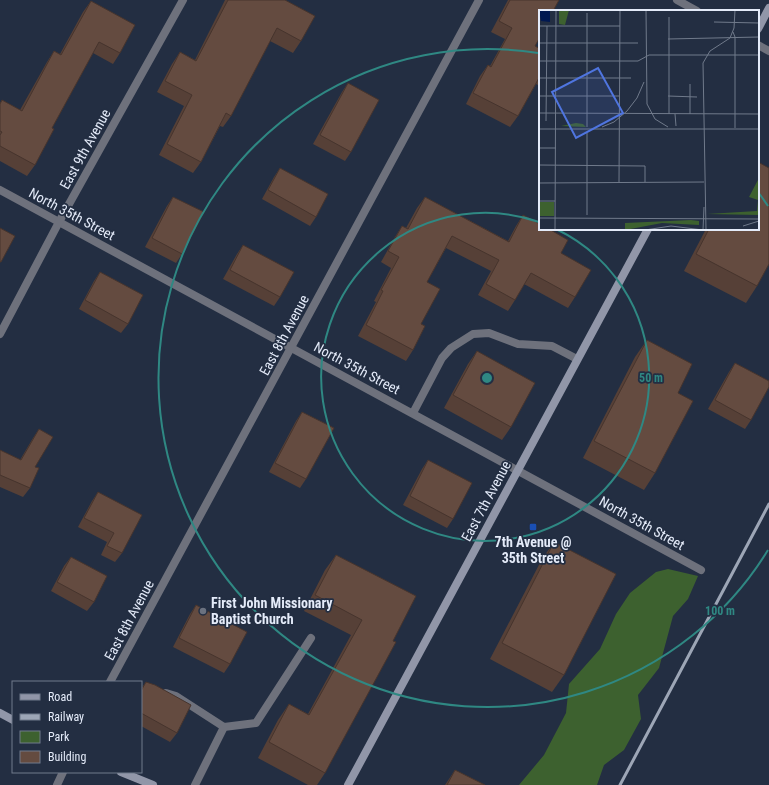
<svg xmlns="http://www.w3.org/2000/svg" width="769" height="785" viewBox="0 0 769 785" font-family="'Roboto Condensed',sans-serif">
<rect width="100%" height="100%" fill="#232e42"/>
<path fill="#3d612f" d="M668,569L698,576L688,599L673,616L659,668L638,695L641,719L624,750L604,765L597,785H519L544,755L566,713L569,684L600,649L616,614L630,593L656,572Z"/>
<g fill="none" stroke-linecap="round" stroke-linejoin="round">
<g stroke="#6e717c" stroke-width="8">
<path d="M413,413L442,358L451,348L473,334L489,333L518,344L552,346L577,359"/>
<path d="M166,693L176,696L224,727"/>
<path d="M195,785L224,727L256,723L311,638"/>
</g>
<g stroke="#6e717c" stroke-width="8">
<path d="M677,0L697,11"/>
<path d="M758,45L769,51"/>
<path d="M0,190L701,570"/>
<path d="M0,334L59,222L183,0"/>
<path d="M110,682L479,0"/>
<path d="M57,785L63,772"/>
</g>
<g stroke="#9196a8" stroke-width="8">
<path d="M758,29L769,8"/>
<path d="M0,713L13,720"/>
<path d="M121,772L153,785"/>
<path d="M348,785L648,229"/>
</g>
<path stroke="#9da6b6" stroke-width="3" d="M620,785L769,504"/>
</g>
<g fill="#564037">
<path d="M225,0H285L301,41L293,53L270,41L231,116L223,127L220,126L201,162L193,173L159,155L184,106L157,92L172,64L180,52L195,60Z"/>
<path d="M508,0H559L535,46L540,49V86L536,84L518,116L510,127L466,104L480,76L488,65L490,66L505,39L491,32Z"/>
<path d="M91,1L120,53L113,64L93,53L52,128L35,165L27,176L0,161V103L2,100L20,110L47,62L54,51L60,54L83,12Z"/>
<path d="M348,83L351,152L345,161L313,144L342,92Z"/>
<path d="M280,168L316,217L310,226L262,199L274,177Z"/>
<path d="M173,197L182,254L176,263L145,247L167,206Z"/>
<path d="M425,197L508,241L516,226L523,215L561,253L575,297L568,308L524,284L515,300L508,311L478,295L491,271L446,248L427,282L421,324L413,350L406,361L358,336L376,302L374,301L391,268L381,262L395,237L402,226L406,228L417,208Z"/>
<path d="M706,229H758L757,286L746,303L684,271Z"/>
<path d="M243,245L280,297L274,306L223,279L237,254Z"/>
<path d="M100,272L128,324L121,333L79,309L94,281Z"/>
<path d="M647,340L678,393L655,473L644,490L583,458L635,357Z"/>
<path d="M477,351L511,427L502,440L444,408L468,364Z"/>
<path d="M735,363L751,420L745,429L708,409L729,372Z"/>
<path d="M302,412L306,479L300,488L269,472L296,421Z"/>
<path d="M39,429L35,467L30,488L23,497L0,487V450L20,460L33,438Z"/>
<path d="M428,460L453,519L447,528L403,505L422,469Z"/>
<path d="M98,492L122,553L115,562L101,555L107,542L78,527L92,501Z"/>
<path d="M554,542L564,675L552,692L490,659L542,559Z"/>
<path d="M336,555L393,641L325,773L317,785H308L258,758L278,720L289,704L308,714L351,635L304,611L325,570Z"/>
<path d="M71,557L94,602L87,611L51,591L64,566Z"/>
<path d="M196,605L230,664L224,673L173,647L190,614Z"/>
<path d="M146,682L177,733L170,742L141,726V689Z"/>
<path d="M455,770L485,785H445Z"/>
</g>
<g fill="#644b40" stroke="#46342d">
<path d="M228,0H285L315,16L301,41L277,28L231,116L226,113L201,162L167,144L192,95L165,81L180,52L196,61Z"/>
<path d="M510,0H559L553,11H540V37L535,46L540,49V76L518,116L473,93L488,65L491,67L512,28L499,21Z"/>
<path d="M91,1L135,25L120,53L99,42L52,128L54,129L35,165L0,146V135L2,132L0,131V104L2,100L22,111L54,51L61,55Z"/>
<path d="M348,83L379,100L351,152L320,135Z"/>
<path d="M758,162L769,168V264L757,286L696,254L709,229H758Z"/>
<path d="M280,168L328,194L316,217L268,190Z"/>
<path d="M173,197L204,212L182,254L152,238Z"/>
<path d="M425,197L509,242L523,215L540,224V229H549L568,240L561,253L591,270L575,297L531,273L515,300L486,284L499,260L452,236L427,282L440,289L421,324L425,326L413,350L366,325L383,291L381,290L399,257L388,251L402,226L408,229Z"/>
<path d="M0,228L15,236L1,262H0Z"/>
<path d="M243,245L294,272L280,297L230,270Z"/>
<path d="M100,272L143,295L128,324L85,300Z"/>
<path d="M647,340L692,364L678,393L693,401L655,473L594,441Z"/>
<path d="M477,351L535,383L511,427L453,395Z"/>
<path d="M735,363L769,381V387L751,420L715,400Z"/>
<path d="M302,412L334,428L306,479L275,463Z"/>
<path d="M39,429L53,437L35,467L39,468L30,488L0,475V450L21,460Z"/>
<path d="M428,460L472,483L453,519L410,496Z"/>
<path d="M98,492L142,515L122,553L107,546L114,533L84,518Z"/>
<path d="M554,542L616,574L564,675L502,643Z"/>
<path d="M336,555L416,596L393,641L396,642L325,773L269,742L289,704L309,715L362,620L315,595Z"/>
<path d="M71,557L107,576L94,602L57,582Z"/>
<path d="M196,605L247,632L230,664L179,638Z"/>
<path d="M146,682L155,685L191,705L177,733L141,713V691Z"/>
<path d="M455,770L485,785H447Z"/>
</g>
<g fill="none" stroke="#2f8883" stroke-width="2">
<path d="M556 229A164 164 0 1 1 539 222"/>
<path d="M768 550A329 329 0 1 1 538 53M758 192A329 329 0 0 1 768 206"/>
</g>
<rect fill="#1a4fb4" stroke="#232e42" stroke-width="1.5" x="529" y="523" width="8" height="8" rx="2"/>
<circle fill="#6b7280" stroke="#232e42" stroke-width="1.5" cx="203" cy="611" r="4"/>
<g text-anchor="middle" stroke-width="3.5" stroke-linejoin="round" paint-order="stroke">
<g font-size="14" fill="#e4ebf9" stroke="#232e42">
<text transform="translate(85 149) rotate(-61)" y="5">East 9th Avenue</text>
<text transform="translate(72 214) rotate(28)" y="5">North 35th Street</text>
<text transform="translate(284 335) rotate(-62)" y="5">East 8th Avenue</text>
<text transform="translate(357 368) rotate(28)" y="5">North 35th Street</text>
<text transform="translate(486 501) rotate(-62)" y="5">East 7th Avenue</text>
<text transform="translate(642 523) rotate(29)" y="5">North 35th Street</text>
<text transform="translate(129 620) rotate(-62)" y="5">East 8th Avenue</text>
</g>
<g font-size="14" font-weight="bold" fill="#e4ebf9" stroke="#232e42">
<text x="533" y="547">7th Avenue @<tspan x="533" dy="16">35th Street</tspan></text>
<text x="211" y="608" text-anchor="start">First John Missionary<tspan x="211" dy="16">Baptist Church</tspan></text>
</g>
</g>
<g transform="translate(539 10)">
<rect width="220" height="220" fill="#232e42"/>
<path d="M20,0H30L26,15L20,14ZM37,113L44,114L47,117L22,116ZM220,168V205L168,204L218,201L219,190L210,187ZM0,192H15V206H0ZM152,210L160,211V215L123,213L86,220V213Z" fill="#3d612f"/>
<path d="M0,0L11,1V12L2,11Z" fill="#001851"/>
<path fill="none" stroke="#707a8b" stroke-width="1" d="M107,0L108,94L116,109L129,117M175,12L220,13M0,16H81M194,22L196,27V118M129,29L220,27M0,33H99M0,51H99L110,45H220M0,68H92M151,74V104M0,86H81M129,86L158,87M0,103L220,104M130,104V7M136,104L137,116M7,111L8,16M48,117V3M63,117L75,112L88,101L98,88L105,72M0,119H220M48,123V205M0,138H17M0,155L106,156V172M80,172L81,0M0,173L165,172M0,191H16M0,208L220,209M204,216L220,211M16,220L17,0M106,220L132,216L164,220M164,220L165,197M167,220L164,53L171,41L191,28L195,18L196,0"/>
<path fill="#4f75e0" fill-opacity="0.15" stroke="#4f75e0" stroke-width="2" d="M59,58L84,103L37,128L13,82Z"/>
<rect width="220" height="220" fill="none" stroke="#e4ebf9" stroke-width="2"/>
</g>
<circle cx="487" cy="378" r="6" fill="#2f8883" stroke="#232e42" stroke-width="2"/>
<g font-size="12" text-anchor="middle" font-weight="bold" fill="#2f8883" stroke="#232e42" stroke-width="3.5" stroke-linejoin="round" paint-order="stroke">
<text x="651" y="382">50 m</text>
<text x="720" y="615">100 m</text>
</g>
<rect x="12" y="681" width="130" height="92" fill="#232e42" stroke="#707a8b"/>
<rect x="20" y="694" width="20" height="6" fill="#9196a8" stroke="#707a8b"/>
<text x="48" y="701" font-size="12" fill="#e4ebf9">Road</text>
<rect x="20" y="714" width="20" height="6" fill="#9da6b6" stroke="#707a8b"/>
<text x="48" y="721" font-size="12" fill="#e4ebf9">Railway</text>
<rect x="20" y="731" width="20" height="12" fill="#3d612f" stroke="#707a8b"/>
<text x="48" y="741" font-size="12" fill="#e4ebf9">Park</text>
<rect x="20" y="751" width="20" height="12" fill="#644b40" stroke="#707a8b"/>
<text x="48" y="761" font-size="12" fill="#e4ebf9">Building</text>
</svg>
